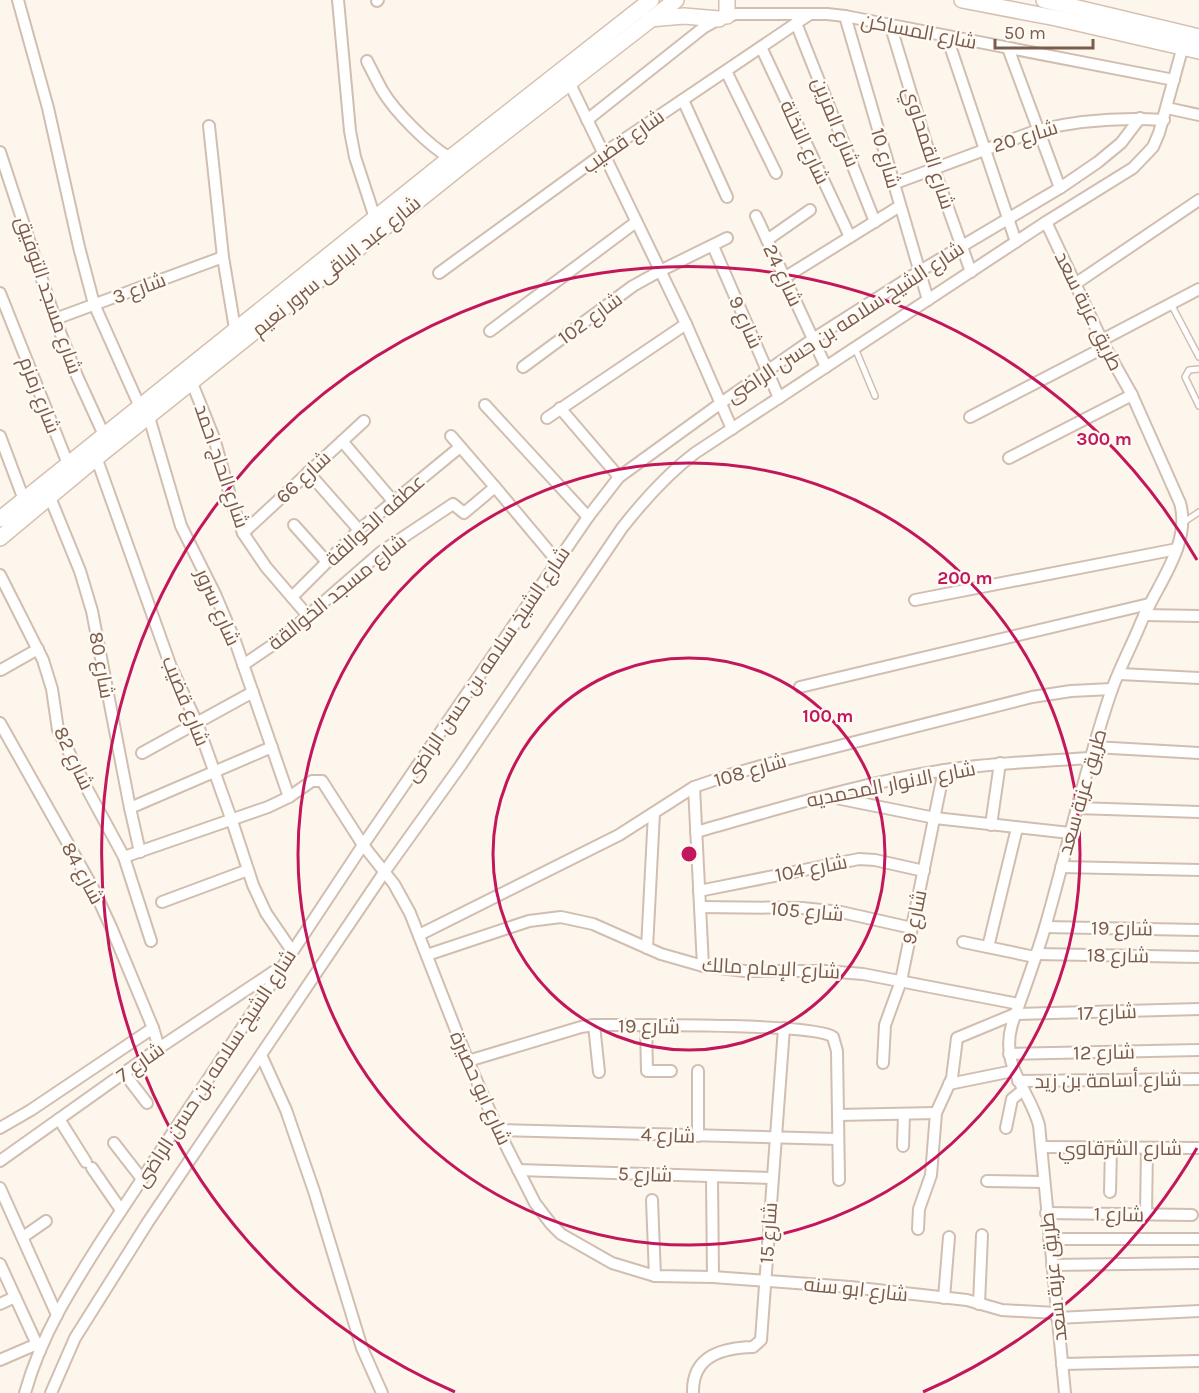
<svg xmlns="http://www.w3.org/2000/svg" width="1199" height="1393" viewBox="0 0 1199 1393" font-family="Karla,Cairo,sans-serif">
<rect width="100%" height="100%" fill="#fdf6ec"/>
<g fill="none" stroke-linecap="round" stroke-linejoin="round">
<g stroke="#d1beb0" stroke-width="8">
<g id="lane">
<path d="M1171,304L1199,357"/>
<path d="M855,348L875,396"/>
<path d="M1199,369L1189,370L1185,377L1199,406"/>
<path d="M1184,522L1199,512"/>
</g>
</g>
<g stroke="#d1beb0" stroke-width="14">
<g id="street">
<path d="M18,0L48,108L79,247L94,304L140,407"/>
<path d="M338,0L350,131L355,157L375,218"/>
<path d="M377,1L378,0"/>
<path d="M845,16L928,300"/>
<path d="M796,23L875,222"/>
<path d="M890,24L934,169L971,272"/>
<path d="M947,37L1016,242"/>
<path d="M761,47L850,237"/>
<path d="M1008,48L1060,188"/>
<path d="M367,61C372,71 377,81 382,90C395,112 428,145 450,158"/>
<path d="M726,71L776,173"/>
<path d="M570,84L686,324L732,429"/>
<path d="M683,100L727,197"/>
<path d="M1167,108L1199,115"/>
<path d="M587,120L703,28L719,19L736,14H827L845,16L1174,80"/>
<path d="M209,126L223,257L235,329"/>
<path d="M0,152L55,319L77,376L104,435"/>
<path d="M893,184L1038,130C1080,120 1120,117 1164,120"/>
<path d="M756,216L826,367"/>
<path d="M1046,222L1105,347L1132,395L1180,503C1192,545 1155,587 1140,625C1131,647 1119,669 1111,692C1085,768 1068,847 1046,924C1036,958 1024,991 1012,1024C1000,1067 1028,1087 1039,1125L1065,1393"/>
<path d="M767,240L810,210"/>
<path d="M713,246L779,398"/>
<path d="M439,273L604,153L810,14"/>
<path d="M784,278L900,206"/>
<path d="M1075,284L1199,200"/>
<path d="M0,293L68,464"/>
<path d="M55,319L223,257"/>
<path d="M490,331L636,222"/>
<path d="M1102,340L1199,289"/>
<path d="M523,367L633,286L660,271L727,238"/>
<path d="M190,378L214,438L233,506L243,533L266,567L308,616"/>
<path d="M485,405L588,517"/>
<path d="M560,408L619,477"/>
<path d="M149,417L181,526L215,594L235,641L289,797"/>
<path d="M970,417L1105,347"/>
<path d="M547,418L686,324"/>
<path d="M0,436L24,500"/>
<path d="M451,436L495,487"/>
<path d="M342,441L393,501"/>
<path d="M95,454L171,667L197,723L232,821L253,885L266,913L292,951"/>
<path d="M1009,458L1132,395"/>
<path d="M308,472L359,530"/>
<path d="M47,490L80,571L92,611L130,808L140,852"/>
<path d="M294,525L327,562"/>
<path d="M243,533L364,421"/>
<path d="M0,575L43,660L52,689L58,730L85,785L124,857L151,941"/>
<path d="M292,597L359,530L460,447"/>
<path d="M915,600L1177,549"/>
<path d="M1144,615L1199,616"/>
<path d="M243,665L280,640L381,552L453,504L464,513L495,487L557,561"/>
<path d="M1,670L38,649"/>
<path d="M1120,674L1199,678"/>
<path d="M800,687L1149,604"/>
<path d="M0,723L93,888L111,927L153,1028L159,1048"/>
<path d="M1094,747L1199,753"/>
<path d="M142,753L253,692"/>
<path d="M694,787L703,966"/>
<path d="M831,797L935,818L1070,833"/>
<path d="M130,808L272,747"/>
<path d="M1076,808L1199,812"/>
<path d="M991,825L1000,763"/>
<path d="M696,832C778,809 860,783 945,770C993,763 1042,761 1091,758"/>
<path d="M124,857L268,807L289,797L312,781H322L363,845L394,884L410,913L468,1061L498,1130L535,1203L551,1224L561,1234L612,1263L655,1276L713,1277L850,1287L967,1300L1002,1310L1056,1313"/>
<path d="M1061,867L1199,870"/>
<path d="M699,891L859,859L875,860L924,871"/>
<path d="M162,902L248,870"/>
<path d="M700,907L802,908L841,912L912,928"/>
<path d="M1045,927L1199,930"/>
<path d="M419,935L619,835L694,787L729,775L768,764L1032,697L1071,691L1112,689"/>
<path d="M963,942L1035,957"/>
<path d="M988,947L1017,828"/>
<path d="M647,948L654,813"/>
<path d="M1036,954L1199,957"/>
<path d="M427,955L529,921L561,917L593,924L661,954L703,966L745,971H826L863,974L1019,1004"/>
<path d="M594,1025L599,1072"/>
<path d="M646,1026L647,1071H671"/>
<path d="M1009,1054L1199,1050"/>
<path d="M261,1055L286,1110L314,1191L362,1348L382,1393"/>
<path d="M468,1061L581,1027L594,1025C628,1025 816,1023 833,1037L837,1051L839,1180"/>
<path d="M883,1063L885,1025L901,981L944,770"/>
<path d="M698,1071V1136"/>
<path d="M124,1073L147,1103"/>
<path d="M1018,1081L1199,1079"/>
<path d="M949,1084L1013,1071"/>
<path d="M838,1115L936,1113"/>
<path d="M59,1119L86,1162"/>
<path d="M0,1128L31,1110L153,1028"/>
<path d="M1006,1128L1012,1099L1023,1090"/>
<path d="M498,1130L838,1139"/>
<path d="M114,1143L142,1179"/>
<path d="M903,1146L904,1114"/>
<path d="M1042,1147L1199,1148"/>
<path d="M0,1161L159,1048L276,970"/>
<path d="M92,1168L121,1210"/>
<path d="M518,1170L772,1178"/>
<path d="M712,1177L713,1277"/>
<path d="M987,1181L1044,1182"/>
<path d="M0,1188L57,1315"/>
<path d="M1110,1192L1111,1148"/>
<path d="M652,1200L655,1276"/>
<path d="M1046,1213L1192,1215"/>
<path d="M1146,1214L1147,1148"/>
<path d="M918,1229L919,1209L931,1175L936,1113L952,1078L957,1038L1015,1014L1199,1009"/>
<path d="M23,1237L46,1221"/>
<path d="M1049,1239H1199"/>
<path d="M0,1264L40,1351"/>
<path d="M1052,1265L1199,1263"/>
<path d="M944,1298L949,1237"/>
<path d="M0,1304L15,1297"/>
<path d="M979,1304L982,1235"/>
<path d="M1057,1318L1199,1311"/>
<path d="M0,1360L37,1344"/>
<path d="M1062,1364L1199,1361"/>
<path d="M25,1393C41,1335 73,1285 105,1235L363,845L588,517L619,477L721,403L813,339L920,271L1060,188L1098,162L1121,143L1140,118"/>
<path d="M51,1393L75,1338L148,1222L385,871L461,765L622,528C644,500 666,475 695,453L1046,222L1133,168L1153,147L1159,133L1183,46"/>
<path d="M693,1393C692,1355 723,1348 753,1347L761,1340L784,1028"/>
</g>
</g>
<g stroke="#d6c0b0" stroke-width="18">
<g id="secondary">
<path d="M727,0V16"/>
<path d="M962,0L1056,18L1199,51"/>
<path d="M1044,0L1199,37"/>
<path d="M649,19L684,16L719,19"/>
<path d="M0,519L450,158L651,0"/>
<path d="M0,538L96,458L464,164L676,0"/>
</g>
</g>
<use href="#lane" stroke="#fff" stroke-width="5"/>
<use href="#street" stroke="#fff" stroke-width="10"/>
<use href="#secondary" stroke="#fff" stroke-width="15"/>
</g>
<g fill="none" stroke="#c2185b" stroke-width="3">
<circle cx="689" cy="854" r="196"/>
<circle cx="689" cy="854" r="391"/>
<path d="M1197 1148A587 587 0 0 1 923 1392M455 1392A587 587 0 1 1 1197 560"/>
</g>
<g text-anchor="middle" stroke-width="5" stroke-linejoin="round" paint-order="stroke">
<g font-size="20" fill="#7a5c4d" stroke="#fffaf3">
<text transform="translate(919 31) rotate(11)" y="7">شارع المساكن</text>
<text transform="translate(836 122) rotate(68)" y="7">شارع المزين</text>
<text transform="translate(1025 136) rotate(-17)" y="7">شارع 20</text>
<text transform="translate(623 141) rotate(-35)" y="7">شارع قضيب</text>
<text transform="translate(805 142) rotate(65)" y="7">شارع النخلة</text>
<text transform="translate(929 148) rotate(72)" y="7">شارع القمحاوي</text>
<text transform="translate(886 158) rotate(74)" y="7">شارع 10</text>
<text transform="translate(336 266) rotate(-39)" y="7">شارع عبد الباقى سرور نعيم</text>
<text transform="translate(783 275) rotate(65)" y="7">شارع 24</text>
<text transform="translate(139 288) rotate(-20)" y="7">شارع 3</text>
<text transform="translate(49 295) rotate(71)" y="7">شارع مسجد التوفيق</text>
<text transform="translate(1089 311) rotate(64)" y="7">طريق عزبة سعد</text>
<text transform="translate(590 318) rotate(-36)" y="7">شارع 102</text>
<text transform="translate(746 322) rotate(66)" y="7">شارع 9</text>
<text transform="translate(845 322) rotate(-33)" y="7">شارع الشيخ سلامه بن حسن الراضى</text>
<text transform="translate(40 395) rotate(69)" y="7">شارع زمزم</text>
<text transform="translate(222 466) rotate(71)" y="7">شارع الحاج احمد</text>
<text transform="translate(303 477) rotate(-43)" y="7">شارع 66</text>
<text transform="translate(375 520) rotate(-42)" y="7">عطفه الخوالقة</text>
<text transform="translate(337 592) rotate(-39)" y="7">شارع مسجد الخوالقة</text>
<text transform="translate(218 607) rotate(66)" y="7">شارع سرور</text>
<text transform="translate(487 664) rotate(-56)" y="7">شارع الشيخ سلامه بن حسن الراضى</text>
<text transform="translate(102 665) rotate(80)" y="7">شارع 80</text>
<text transform="translate(186 701) rotate(68)" y="7">شارع قضيب</text>
<text transform="translate(74 758) rotate(65)" y="7">شارع 82</text>
<text transform="translate(750 770) rotate(-16)" y="7">شارع 108</text>
<text transform="translate(891 784) rotate(-11)" y="7">شارع الانوار المحمديه</text>
<text transform="translate(1082 792) rotate(-74)" y="7">طريق عزبة سعد</text>
<text transform="translate(811 868) rotate(-11)" y="7">شارع 104</text>
<text transform="translate(83 873) rotate(62)" y="7">شارع 84</text>
<text transform="translate(807 911) rotate(5)" y="7">شارع 105</text>
<text transform="translate(914 917) rotate(-78)" y="7">شارع 9</text>
<text transform="translate(1122 928) rotate(1)" y="7">شارع 19</text>
<text transform="translate(1118 955) rotate(1)" y="7">شارع 18</text>
<text transform="translate(771 968) rotate(3)" y="7">شارع الإمام مالك</text>
<text transform="translate(1107 1012) rotate(-2)" y="7">شارع 17</text>
<text transform="translate(649 1026) rotate(1)" y="7">شارع 19</text>
<text transform="translate(1104 1052) rotate(-1)" y="7">شارع 12</text>
<text transform="translate(140 1062) rotate(-35)" y="7">شارع 7</text>
<text transform="translate(215 1068) rotate(-57)" y="7">شارع الشيخ سلامه بن حسن الراضى</text>
<text transform="translate(1108 1080) rotate(-1)" y="7">شارع أسامة بن زيد</text>
<text transform="translate(481 1088) rotate(66)" y="7">شارع ابو حصيرة</text>
<text transform="translate(668 1135) rotate(2)" y="7">شارع 4</text>
<text x="1120" y="1155">شارع الشرقاوي</text>
<text transform="translate(645 1174) rotate(2)" y="7">شارع 5</text>
<text transform="translate(1119 1214) rotate(1)" y="7">شارع 1</text>
<text transform="translate(768 1233) rotate(-86)" y="7">شارع 15</text>
<text transform="translate(1053 1277) rotate(-96)" y="7">طريق عزبة سعد</text>
<text transform="translate(856 1289) rotate(6)" y="7">شارع ابو سنه</text>
</g>
</g>
<circle cx="689" cy="854" r="9" fill="#c2185b" stroke="#fffaf3" stroke-width="3"/>
<g font-size="18" text-anchor="middle" font-weight="bold" fill="#c2185b" stroke="#fffaf3" stroke-width="5" stroke-linejoin="round" paint-order="stroke">
<text x="1104" y="445">300 m</text>
<text x="965" y="584">200 m</text>
<text x="828" y="722">100 m</text>
</g>
<path d="M995 39v9h98v-9" fill="none" stroke="#7a5c4d" stroke-width="3"/>
<text x="1004" y="39" font-size="18" fill="#7a5c4d" stroke="#fffaf3" stroke-width="4.5" paint-order="stroke">50 m</text>
</svg>
